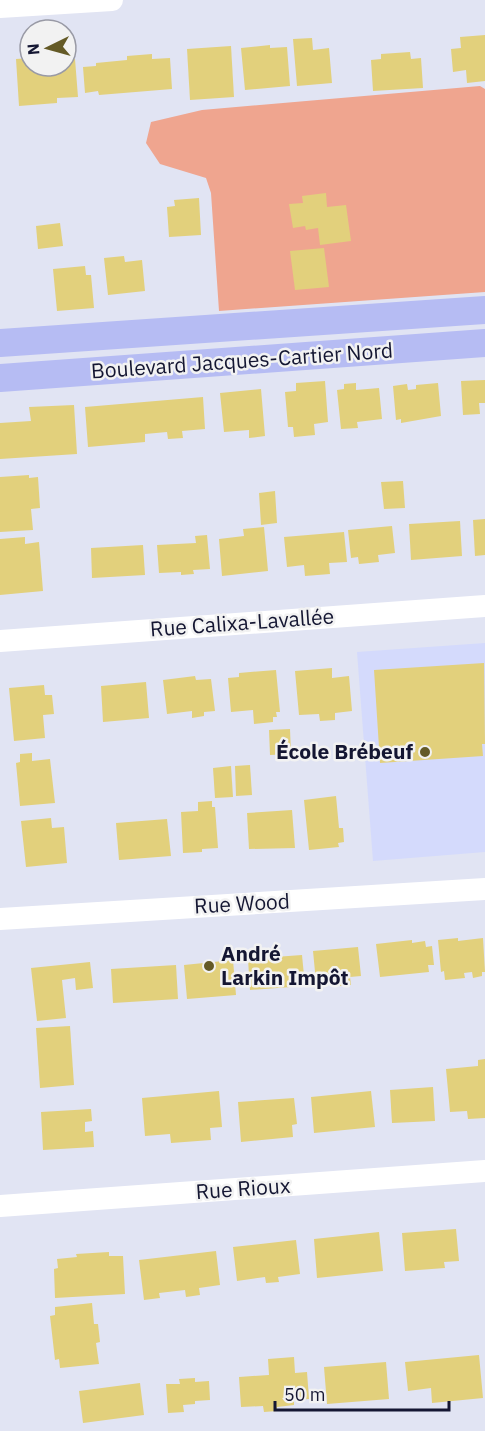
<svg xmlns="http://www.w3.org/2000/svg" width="485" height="1431" viewBox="0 0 485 1431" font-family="'IBM Plex Sans',sans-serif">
<rect width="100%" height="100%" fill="#e1e4f3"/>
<path fill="#d4dafc" d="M485,643V852L373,861L357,652Z"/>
<path fill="#efa58f" d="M480,86L485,89V292L219,311L211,193L206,178L160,164L146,143L151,122L202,110Z"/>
<g fill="#e2d07c">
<path d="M485,35V81L467,83L466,70L453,72L451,49L461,48L460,37Z"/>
<path d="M312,38L313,50L329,48L332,83L297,86L293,39Z"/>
<path d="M270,45V48L287,47L290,86L245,90L241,48Z"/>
<path d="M231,46L234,97L190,100L187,49Z"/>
<path d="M410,52L411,59L421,58L423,88L373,91L371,60L381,59V54Z"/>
<path d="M152,54V59L170,58L172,89L99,95L98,91L85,93L83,67L96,66V63L127,60V56Z"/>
<path d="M30,58V66H66V60L75,59L78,97L57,98V103L19,106L16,59Z"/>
<path d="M326,193L327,207L346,205L351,241L320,245L318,228L306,230L305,226L293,228L289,204L303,203L302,196Z"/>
<path d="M199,198L201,235L169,237L167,207L175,206L174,200Z"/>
<path d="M60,223L63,246L38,249L36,226Z"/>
<path d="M324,248L329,287L295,290L290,251Z"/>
<path d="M124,256L125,262L142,260L145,291L108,295L104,258Z"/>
<path d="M85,266L86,275H91L94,308L57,311L53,269Z"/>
<path d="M485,380V403H479L480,414L463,415L461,381Z"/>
<path d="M325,381L328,422L314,424L315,435L294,437L293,427H288L285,392L296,391V383Z"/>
<path d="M356,383V390L379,388L382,419L357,422L358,428L341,429L337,390L344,389V384Z"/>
<path d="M438,383L441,416L401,423V419L396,420L393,386L407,384L408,390L416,389V385Z"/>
<path d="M261,389L265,436L249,438V430L224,432L220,393Z"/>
<path d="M203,397L205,429L182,431L183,438L168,439L167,432L145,434V442L88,447L85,407Z"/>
<path d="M74,405L77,454L0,459V423L31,421L29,407Z"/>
<path d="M29,475V478L38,477L40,508L31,509L33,530L0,532V477Z"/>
<path d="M403,481L405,508L384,509L381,482Z"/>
<path d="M275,491L277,523L261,525L259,493Z"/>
<path d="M485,519V555L475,556L473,520Z"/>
<path d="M460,521L462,556L411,560L409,524Z"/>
<path d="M392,526L395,553L378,555L379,562L359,564L358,557L351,558L348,530Z"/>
<path d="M264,527L268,571L222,576L219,539L244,536L243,529Z"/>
<path d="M344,532L347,562L329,563L330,574L305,576L304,565L287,567L284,537Z"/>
<path d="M207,535L210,569L193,570L194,574L181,575V572L159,573L157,545L196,543L195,536Z"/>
<path d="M25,537V544L39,542L43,591L0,595V539Z"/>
<path d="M143,545L145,575L92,578L91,548Z"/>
<path d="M484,663L485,744H482L483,756L380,763L374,670Z"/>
<path d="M332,668V678L349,676L352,711L335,713V720L320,721L319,714L299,715L295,671Z"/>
<path d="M276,670L280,712H276L277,717H273V722L254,724L253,710L231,712L228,678L239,677V673Z"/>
<path d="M195,676L196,680L211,679L215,711L204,712V716L192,718V711L167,714L163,680Z"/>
<path d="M146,682L149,718L103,722L101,686Z"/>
<path d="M44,685L45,695H52L54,714L43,715L45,738L14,741L9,688Z"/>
<path d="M290,729L291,754L270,755L269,730Z"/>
<path d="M32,753V761L50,759L55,803L20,806L16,763L20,762V754Z"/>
<path d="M250,765L252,795L236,796L235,766Z"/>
<path d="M231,766L233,797L215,798L213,768Z"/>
<path d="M336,796L339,828H343L344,842L338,843L339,847L309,850L304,800Z"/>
<path d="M212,801V807H215L218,848L202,849V852L183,853L181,812L198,811V802Z"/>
<path d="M292,810L295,848L249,849L247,813Z"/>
<path d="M51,818L52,828L64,827L67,863L26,867L21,821Z"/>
<path d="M167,819L171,856L119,860L116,823Z"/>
<path d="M458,938V941L483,938L485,972H482V976L473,978L472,972L464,973L465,978L445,980L444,971L441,972L438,940Z"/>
<path d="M412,940V943L425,941L426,947L432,946L434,965H428L429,972L380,977L376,944Z"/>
<path d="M358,947L361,976L350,977L351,985L340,986L339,979L316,982L313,951Z"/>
<path d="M302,955L305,986L250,990L248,959Z"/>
<path d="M233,960L236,995L187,999L184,965Z"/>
<path d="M90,962L93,988L76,990L75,978L62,980L66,1018L37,1021L31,968Z"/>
<path d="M176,965L178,999L113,1003L111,969Z"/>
<path d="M70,1026L74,1085L40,1088L36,1028Z"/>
<path d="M485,1059V1118L468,1119L467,1111L450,1112L446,1069L478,1066V1060Z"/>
<path d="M433,1087L435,1121L392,1123L390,1090Z"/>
<path d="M219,1091L222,1127L210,1128L211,1140L171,1143L170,1134L145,1136L142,1098Z"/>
<path d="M371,1091L375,1127L314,1133L311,1097Z"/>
<path d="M294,1098L297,1124L292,1125L293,1137L241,1142L238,1102Z"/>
<path d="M91,1109L92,1121L85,1122V1132L93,1131L94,1147L43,1150L41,1112Z"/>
<path d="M456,1229L459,1261L444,1262L445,1268L405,1271L402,1233Z"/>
<path d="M379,1232L383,1271L317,1278L314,1239Z"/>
<path d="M296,1240L300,1274L278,1277L279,1282L266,1283L265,1277L237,1281L233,1247Z"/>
<path d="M216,1251L220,1285L199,1288L200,1295L186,1297L185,1290L159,1293L160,1298L144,1300L139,1260Z"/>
<path d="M109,1252V1256H123L125,1294L55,1298L54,1269L58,1268L57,1259L77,1257L76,1254Z"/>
<path d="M92,1303L94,1324H98L100,1342L96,1343L99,1364L60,1368L59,1359L55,1360L50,1316L55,1315V1307Z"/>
<path d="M479,1355L483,1398L432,1403L431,1388L408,1391L405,1362Z"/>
<path d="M294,1357L295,1373L307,1372L309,1399L294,1400V1405L277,1407V1411L264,1412L263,1406L241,1407L239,1377L269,1375L268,1359Z"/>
<path d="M386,1362L389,1399L327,1404L324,1367Z"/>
<path d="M195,1378V1382L209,1381L210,1400L195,1401V1404L183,1405L184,1412L168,1413L166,1384H180L179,1379Z"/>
<path d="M140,1383L144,1415L83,1423L79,1391Z"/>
</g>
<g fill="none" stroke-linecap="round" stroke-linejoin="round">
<g stroke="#fff" stroke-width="22">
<path d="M0,7L112,0"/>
<path d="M0,641L485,606"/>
<path d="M0,919L485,889"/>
<path d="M0,1206L485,1171"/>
</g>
<g stroke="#b6bcf3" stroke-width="28">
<path d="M0,343L485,310"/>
<path d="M0,378L485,343"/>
</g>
</g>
<g fill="#645a26" stroke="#f2f2f2" stroke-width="2">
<circle cx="425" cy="752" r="6"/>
<circle cx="209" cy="966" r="6"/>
</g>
<g text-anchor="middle" stroke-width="5" stroke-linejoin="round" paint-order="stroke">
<g font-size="21" fill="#141632" stroke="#f2f2f2">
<text transform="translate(242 361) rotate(-4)" y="7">Boulevard Jacques-Cartier Nord</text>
<text transform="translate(242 623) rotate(-4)" y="7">Rue Calixa-Lavallée</text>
<text transform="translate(242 904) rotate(-3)" y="7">Rue Wood</text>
<text transform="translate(243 1189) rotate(-4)" y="7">Rue Rioux</text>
</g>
<g font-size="21" font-weight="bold" fill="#141632" stroke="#f2f2f2" text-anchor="end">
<text x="413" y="759">École Brébeuf</text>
<text x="221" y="961" text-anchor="start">André<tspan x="221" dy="24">Larkin Impôt</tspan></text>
</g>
</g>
<g transform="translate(48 48) rotate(265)"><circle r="28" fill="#f2f2f2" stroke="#999aa5" stroke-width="1.5"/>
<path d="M0-4.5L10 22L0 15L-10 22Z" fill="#645a26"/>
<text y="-9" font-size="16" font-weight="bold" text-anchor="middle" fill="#141632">N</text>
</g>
<path d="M275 1401v9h174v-9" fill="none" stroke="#141632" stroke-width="3"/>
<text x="284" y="1401" font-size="18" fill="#141632" stroke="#f2f2f2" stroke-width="4.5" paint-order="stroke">50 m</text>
</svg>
